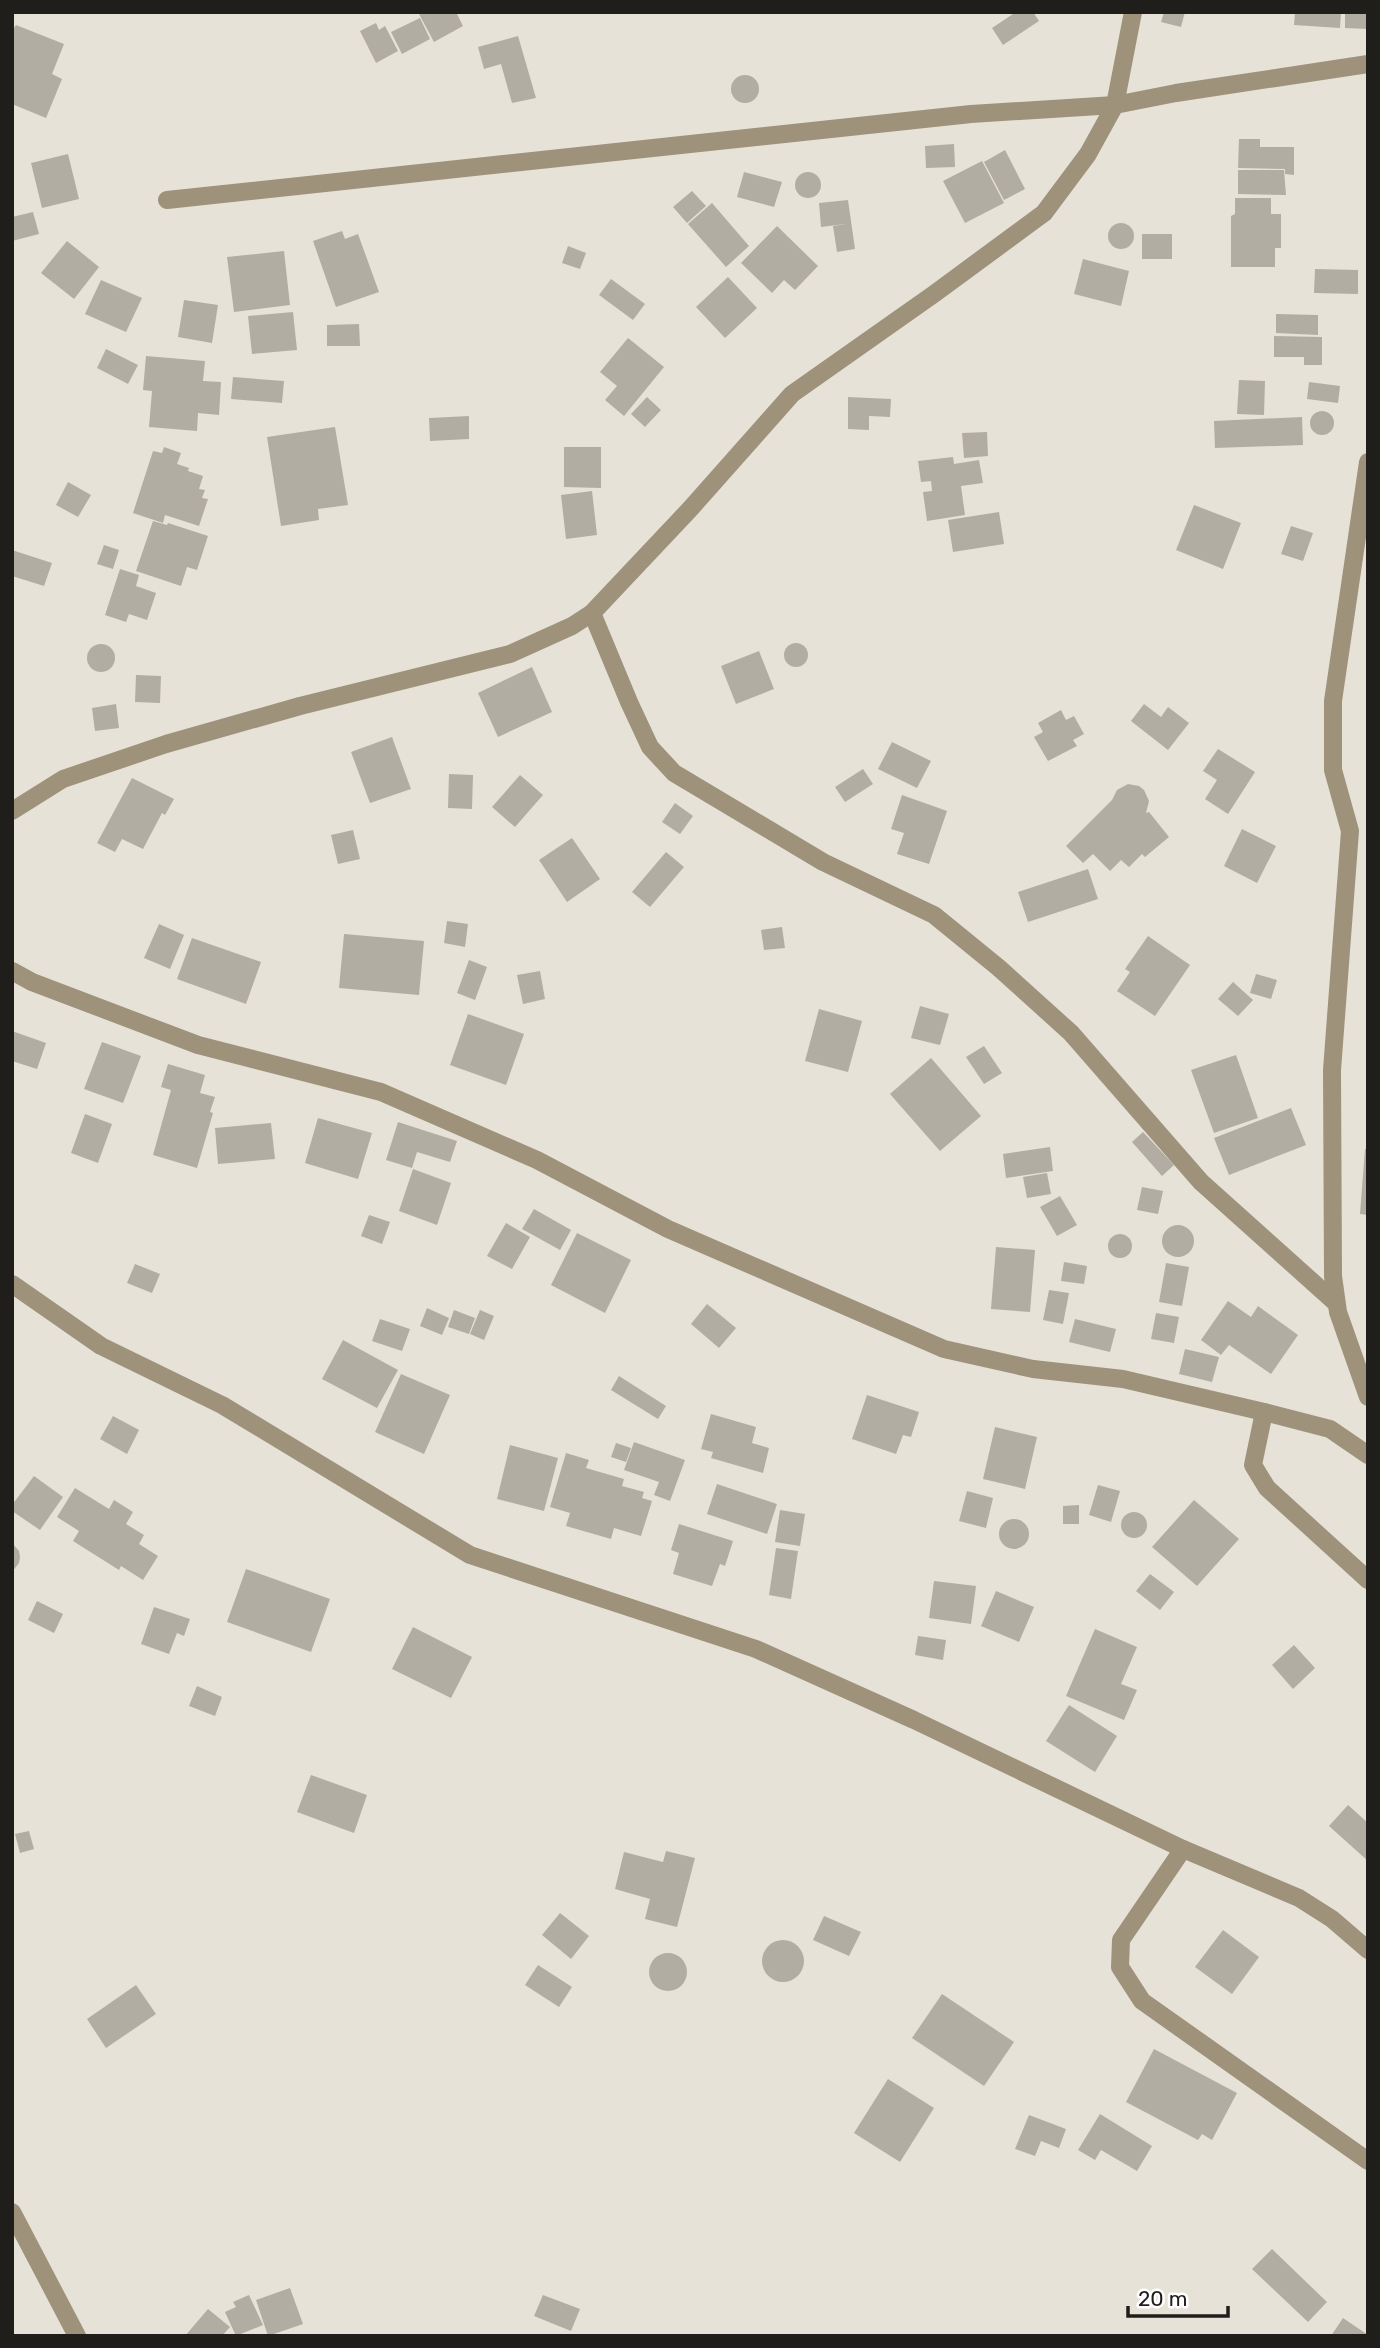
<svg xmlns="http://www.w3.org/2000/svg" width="1380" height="2348" viewBox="0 0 1380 2348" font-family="Rubik,sans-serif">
<rect width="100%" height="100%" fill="#e7e2d8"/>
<g fill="#b2ada3">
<path d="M418,12H456L463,26L434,42Z"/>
<path d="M1016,12H1033L1039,21L1003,45L992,28Z"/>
<path d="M1164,12H1185L1181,27L1161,22Z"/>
<path d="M1295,12H1341L1340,28L1294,25Z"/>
<path d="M1345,12H1368V29L1345,28Z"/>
<path d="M420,18L430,39L402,54L391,32Z"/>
<path d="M376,23L379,30L385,26L398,51L376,63L360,31Z"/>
<path d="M16,25L64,44L52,74L62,79L46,118L12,104V31Z"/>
<path d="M518,36L536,98L512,103L501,64L484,69L478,47Z"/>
<circle cx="745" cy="89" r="14"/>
<path d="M1239,139H1260V147H1294V175L1285,174V169L1238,168Z"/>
<path d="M954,144L955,167L926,168L925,146Z"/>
<path d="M1005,150L1025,189L1004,200L984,162Z"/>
<path d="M68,154L79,199L42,208L31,163Z"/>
<path d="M982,161L1004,203L965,223L943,181Z"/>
<path d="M1238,170H1284L1286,195L1238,194Z"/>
<circle cx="808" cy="185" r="13"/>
<path d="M744,172L782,182L774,207L737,197Z"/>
<path d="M692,191L706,206L687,223L673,207Z"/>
<path d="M1235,198H1271V214H1281V248H1275V267H1231V216L1235,214Z"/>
<path d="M848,200L855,249L837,252L833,226L845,224L821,227L819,203Z"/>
<path d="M712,203L749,246L726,267L688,224Z"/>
<path d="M33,212L39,234L12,241V217Z"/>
<circle cx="1121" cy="236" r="13"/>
<path d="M777,226L818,266L795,290L784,280L772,293L741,263Z"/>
<path d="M342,231L345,239L358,234L379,292L336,307L313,241Z"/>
<rect x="1142" y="234" width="30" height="25"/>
<path d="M67,241L99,267L74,299L41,273Z"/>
<path d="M568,246L586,253L580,269L562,263Z"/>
<path d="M284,251L290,305L234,312L227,257Z"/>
<path d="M1083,259L1129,271L1121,306L1074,294Z"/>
<path d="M1315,269L1358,270V294L1314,293Z"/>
<path d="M728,277L757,308L725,338L696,307Z"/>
<path d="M611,279L645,304L633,320L599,295Z"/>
<path d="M101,280L142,298L126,332L85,314Z"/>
<path d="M184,300L218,305L212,343L178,337Z"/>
<path d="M293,312L297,350L252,354L248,316Z"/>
<path d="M1276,314L1318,315V335L1276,333Z"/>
<path d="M359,324L360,346H327V325Z"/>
<path d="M1274,336L1322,337V365H1304V357H1274Z"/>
<path d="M628,338L664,367L624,416L605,400L617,386L600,372Z"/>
<path d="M106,349L138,365L128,384L97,368Z"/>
<path d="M146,356L205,361L203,381L221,382L219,415L198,413L197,431L149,427L152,391L143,390Z"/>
<path d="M233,377L284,381L282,403L231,399Z"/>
<path d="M1239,380L1265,381L1264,415L1237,414Z"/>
<path d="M1309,382L1340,386L1338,403L1307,399Z"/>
<path d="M647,397L661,410L645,427L631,414Z"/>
<path d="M848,397L891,399L890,417L869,416V430L848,429Z"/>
<circle cx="1322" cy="423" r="12"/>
<path d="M469,416V439L430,441L429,418Z"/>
<path d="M1302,417L1303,445L1215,448L1214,421Z"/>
<path d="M335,427L348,505L318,509L319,520L281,526L267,437Z"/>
<path d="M987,432L988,456L964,458L962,433Z"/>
<path d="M164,447L181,453L177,464L189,468L188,471L203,476L199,489L205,490L202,498L208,499L199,526L165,515L163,523L133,513L153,451L162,453Z"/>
<path d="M564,447H601V488L564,487Z"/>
<path d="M953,457L954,464L979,460L983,483L961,486L965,515L927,521L923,492L932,491L931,481L921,482L918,461Z"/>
<path d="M68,482L91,495L78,517L56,505Z"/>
<path d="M592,491L597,535L566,539L561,495Z"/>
<path d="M1194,505L1241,523L1223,569L1176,550Z"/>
<path d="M999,512L1004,544L953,552L948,520Z"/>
<path d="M153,521L167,525L168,523L208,536L197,570L187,567L181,586L136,571Z"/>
<path d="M1291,526L1313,533L1303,561L1281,554Z"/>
<path d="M104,545L119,550L113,569L97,564Z"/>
<path d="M12,550L52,563L44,586L12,576Z"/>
<path d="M120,569L139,575L136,586L156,593L147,620L129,614L126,622L105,615Z"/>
<circle cx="796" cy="655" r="12"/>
<circle cx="101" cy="658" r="14"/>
<path d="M759,651L774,689L736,704L721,666Z"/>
<path d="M532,667L552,712L498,737L478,693Z"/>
<path d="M136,675L161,676L160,703L135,702Z"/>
<path d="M116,704L119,728L95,731L92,708Z"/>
<path d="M1144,704L1161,717L1168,707L1189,723L1168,750L1131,721Z"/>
<path d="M1061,710L1066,720L1074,716L1084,734L1073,740L1077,746L1048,761L1034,737L1043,732L1038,723Z"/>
<path d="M392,737L411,789L370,803L351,752Z"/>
<path d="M892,742L931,761L917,788L878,769Z"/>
<path d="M1218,749L1255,772L1228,814L1205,799L1217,780L1203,771Z"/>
<path d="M863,769L873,784L845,802L835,787Z"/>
<path d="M449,774L473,775L472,809L448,808Z"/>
<path d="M520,775L543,795L515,827L492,807Z"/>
<path d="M132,778L174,799L165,815L162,813L143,849L122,839L115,852L97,843Z"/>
<path d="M1128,784L1139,786L1144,790L1149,801L1146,813L1149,812L1169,837L1145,857L1142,854L1129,867L1121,860L1110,871L1093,854L1083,863L1066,846L1112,800L1117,790Z"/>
<path d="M902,795L947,811L929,864L897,854L904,833L891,829Z"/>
<path d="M675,803L693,816L680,834L662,822Z"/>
<path d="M1242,829L1276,846L1257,883L1224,866Z"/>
<path d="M353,830L360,859L338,864L331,835Z"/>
<path d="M572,838L600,879L567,902L539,860Z"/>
<path d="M666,852L684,867L650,907L632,892Z"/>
<path d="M1088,869L1098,899L1028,922L1018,892Z"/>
<path d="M447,921L468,924L465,947L444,943Z"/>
<path d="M159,924L184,935L170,969L144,958Z"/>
<path d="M782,927L785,948L764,950L761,930Z"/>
<path d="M344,934L424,941L419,995L339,988Z"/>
<path d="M1148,936L1190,965L1155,1016L1117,991L1130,972L1125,969Z"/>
<path d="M192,938L261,962L246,1004L177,979Z"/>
<path d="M469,960L487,967L475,1000L457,993Z"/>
<path d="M540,971L545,999L523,1004L517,975Z"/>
<path d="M1256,974L1277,980L1271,999L1250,993Z"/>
<path d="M1233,982L1253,1000L1238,1016L1218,999Z"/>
<path d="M920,1006L949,1014L940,1045L911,1038Z"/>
<path d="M819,1009L862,1021L848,1072L805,1061Z"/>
<path d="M468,1014L524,1034L506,1085L450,1065Z"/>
<path d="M12,1031L46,1043L37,1069L12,1061Z"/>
<path d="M102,1042L141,1056L123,1103L84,1089Z"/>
<path d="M984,1046L1002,1073L984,1084L966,1057Z"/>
<path d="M1236,1055L1258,1118L1214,1133L1191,1070Z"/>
<path d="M931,1058L981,1116L940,1151L890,1094Z"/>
<path d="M168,1064L205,1075L200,1093L215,1097L210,1112L213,1113L197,1168L153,1155L171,1090L161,1087Z"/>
<path d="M1291,1108L1306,1145L1229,1175L1214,1138Z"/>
<path d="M85,1114L112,1124L98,1163L71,1153Z"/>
<path d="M318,1118L372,1133L358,1179L305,1163Z"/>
<path d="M398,1122L457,1141L450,1162L417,1152L412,1168L386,1160Z"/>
<path d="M271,1123L275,1159L218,1164L215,1128Z"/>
<path d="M1143,1132L1174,1165L1162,1176L1132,1142Z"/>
<path d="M1050,1147L1053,1171L1006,1178L1003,1154Z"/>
<path d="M1365,1149H1368V1215L1360,1214Z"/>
<path d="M413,1169L451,1183L437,1225L399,1211Z"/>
<path d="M1047,1173L1051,1194L1027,1198L1023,1177Z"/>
<path d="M1142,1187L1163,1191L1158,1214L1137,1210Z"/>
<path d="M1060,1196L1077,1225L1057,1236L1040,1207Z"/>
<path d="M534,1209L571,1230L560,1250L522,1229Z"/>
<path d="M369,1215L390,1222L382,1244L361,1236Z"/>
<path d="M506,1223L530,1237L512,1269L487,1256Z"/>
<circle cx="1178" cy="1241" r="16"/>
<path d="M577,1233L631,1260L605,1313L551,1285Z"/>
<circle cx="1120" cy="1246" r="12"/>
<path d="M996,1247L1035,1250L1030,1312L991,1309Z"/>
<path d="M1064,1262L1087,1266L1084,1284L1061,1281Z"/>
<path d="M1166,1263L1189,1267L1182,1306L1159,1302Z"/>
<path d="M135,1264L160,1274L152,1293L127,1283Z"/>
<path d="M1049,1290L1069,1293L1063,1324L1043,1320Z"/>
<path d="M1228,1301L1251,1317L1258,1306L1298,1335L1271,1374L1229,1345L1221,1355L1201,1340Z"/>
<path d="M707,1304L736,1328L719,1348L691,1324Z"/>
<path d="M427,1308L449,1318L442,1335L420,1326Z"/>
<path d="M454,1310L475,1318L469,1334L448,1327Z"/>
<path d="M480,1310L494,1316L484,1340L470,1334Z"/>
<path d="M1156,1313L1179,1317L1174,1343L1151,1339Z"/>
<path d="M380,1319L410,1329L402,1351L372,1341Z"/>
<path d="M1075,1319L1116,1329L1110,1352L1069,1342Z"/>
<path d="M343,1340L398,1370L377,1408L322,1379Z"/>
<path d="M1185,1349L1219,1357L1212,1382L1179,1374Z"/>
<path d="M401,1374L450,1395L424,1454L375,1432Z"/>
<path d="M619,1376L666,1406L658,1419L611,1390Z"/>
<path d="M867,1395L919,1412L911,1437L903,1435L896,1454L852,1439Z"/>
<path d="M711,1414L756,1427L752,1443L769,1448L763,1473L711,1458L713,1452L701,1449Z"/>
<path d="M113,1416L139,1430L127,1454L100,1439Z"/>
<path d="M995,1427L1037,1437L1025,1489L983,1479Z"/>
<path d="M634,1442L685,1460L670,1501L654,1495L659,1482L624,1470Z"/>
<path d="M616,1443L631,1448L626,1462L611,1457Z"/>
<path d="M510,1445L558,1458L544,1511L497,1499Z"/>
<path d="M566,1453L589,1460L586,1468L624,1479L622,1486L644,1492L642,1498L652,1501L641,1536L614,1528L611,1539L566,1526L570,1513L550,1507Z"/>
<path d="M34,1476L63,1497L40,1530L12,1511V1505Z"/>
<path d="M717,1484L777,1504L767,1534L707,1514Z"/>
<path d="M1098,1485L1120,1491L1111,1522L1089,1515Z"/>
<path d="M75,1488L109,1509L114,1500L133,1512L126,1524L144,1535L139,1544L158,1556L143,1580L121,1566L119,1570L73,1541L79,1531L57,1517Z"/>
<path d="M967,1491L993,1498L986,1528L959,1521Z"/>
<path d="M1194,1500L1239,1539L1197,1586L1152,1547Z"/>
<path d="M1079,1505V1524H1063V1506Z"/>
<path d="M780,1510L805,1514L800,1546L775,1542Z"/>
<circle cx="1134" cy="1525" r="13"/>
<circle cx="1014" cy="1534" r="15"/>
<path d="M679,1524L733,1541L725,1566L720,1564L712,1586L673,1574L679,1553L671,1550Z"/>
<path d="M12,1543L19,1551L20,1557L19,1563L12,1572Z"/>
<path d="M776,1548L798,1551L791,1599L769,1595Z"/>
<path d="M246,1569L330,1599L311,1652L227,1622Z"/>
<path d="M1150,1574L1174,1592L1160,1610L1136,1591Z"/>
<path d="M934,1581L976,1586L971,1624L929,1618Z"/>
<path d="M996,1591L1034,1607L1019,1642L981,1626Z"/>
<path d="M37,1601L63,1614L54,1633L28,1620Z"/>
<path d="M154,1607L190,1619L184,1636L177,1633L169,1654L141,1644Z"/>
<path d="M413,1627L472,1657L451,1698L392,1669Z"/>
<path d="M1095,1629L1137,1647L1121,1684L1137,1690L1124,1720L1066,1696Z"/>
<path d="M918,1636L946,1640L943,1660L915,1655Z"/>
<path d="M1294,1645L1315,1668L1293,1689L1272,1665Z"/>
<path d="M197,1686L222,1697L215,1716L189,1706Z"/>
<path d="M1069,1705L1117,1736L1095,1772L1046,1741Z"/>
<path d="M311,1775L367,1795L354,1833L297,1812Z"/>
<path d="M1348,1805L1368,1823V1861L1329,1826Z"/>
<path d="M29,1831L34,1849L20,1853L15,1834Z"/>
<path d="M666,1851L695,1858L677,1927L645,1919L650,1899L615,1889L624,1852L663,1862Z"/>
<path d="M560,1913L589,1936L571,1959L542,1935Z"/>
<path d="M824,1916L861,1932L849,1956L813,1940Z"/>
<path d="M1223,1930L1259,1957L1232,1994L1195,1967Z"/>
<circle cx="783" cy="1961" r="21"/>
<circle cx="668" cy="1972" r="19"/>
<path d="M538,1965L572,1987L559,2007L525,1985Z"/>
<path d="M136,1985L156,2014L106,2048L87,2019Z"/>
<path d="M942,1994L1014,2042L984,2086L912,2038Z"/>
<path d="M1154,2049L1237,2093L1212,2140L1202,2134L1198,2140L1126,2102Z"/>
<path d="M888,2079L934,2108L900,2162L854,2133Z"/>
<path d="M1100,2114L1152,2146L1137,2171L1101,2150L1095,2160L1078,2150Z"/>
<path d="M1029,2115L1066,2129L1059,2148L1041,2141L1035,2156L1015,2149Z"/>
<path d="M1272,2249L1327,2302L1308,2322L1252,2269Z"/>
<path d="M290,2288L303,2324L268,2336L256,2300Z"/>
<path d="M249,2295L263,2325L236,2336L225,2312L236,2307L233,2302Z"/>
<path d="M543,2295L580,2309L571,2331L534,2316Z"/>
<path d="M208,2309L230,2327L222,2336H185Z"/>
<path d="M1343,2318L1368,2335V2336H1331Z"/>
</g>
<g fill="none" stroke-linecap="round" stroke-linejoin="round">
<g stroke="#9e927b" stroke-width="18">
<path d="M167,200L971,114L1115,105L1133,12"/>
<path d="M1368,462L1333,701V770L1350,831L1332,1070L1333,1276L1338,1312L1368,1397"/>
<path d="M592,613L629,702L650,747L674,773L823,862L934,915L999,968L1071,1033L1201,1182L1336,1303"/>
<path d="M12,811L63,779L166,744L300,706L510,654L572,626L592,613L691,508L792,394L934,294L1044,213L1088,154L1115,105L1176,93L1368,64"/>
<path d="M12,971L32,982L198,1045L381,1092L537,1160L668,1229L944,1349L1033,1369L1123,1379L1264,1412L1330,1429L1368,1455"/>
<path d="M12,1284L101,1346L222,1405L470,1555L756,1649L914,1720L1183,1849L1299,1898L1332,1919L1368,1950"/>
<path d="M1264,1412L1253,1465L1267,1488L1368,1580"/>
<path d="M1183,1849L1121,1940L1120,1967L1142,2001L1368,2161"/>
<path d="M12,2212L77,2336"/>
</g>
</g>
<rect width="1380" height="2348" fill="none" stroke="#1f1e1a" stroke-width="28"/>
<path d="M1128 2306v10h100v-10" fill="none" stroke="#1f1e1a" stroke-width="3.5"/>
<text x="1138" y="2306" font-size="21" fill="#1f1e1a" stroke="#ffffff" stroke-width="5" paint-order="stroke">20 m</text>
</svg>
